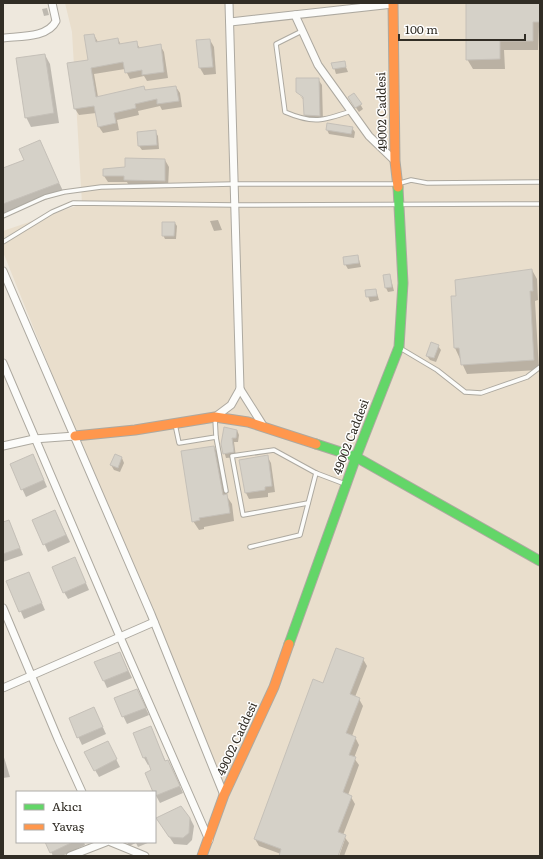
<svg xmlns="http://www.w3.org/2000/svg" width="543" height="859" viewBox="0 0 543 859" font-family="Literata,serif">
<rect width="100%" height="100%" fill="#eee8dd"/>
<path fill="#e9decc" d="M65,3H540V856H202L223,799L3,252V231L82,204L72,32Z"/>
<g fill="#0003">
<path d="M466,3H540L538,50H504L505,69H473L467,59Z"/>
<path d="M47,8L49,15L44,16L42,9Z"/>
<path d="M94,35L98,42L118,39L121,45L136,43L140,48L160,45L164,52L168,78L147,81L144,76L130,79L125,69L94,74L98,97L144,87L146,91L176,87L180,93L182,107L162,110L160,106L138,111L139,115L117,120L119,130L103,133L99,127L96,113L79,115L75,109L68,64L89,61Z"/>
<path d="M210,40L214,47L216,74L204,75L200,68L197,41Z"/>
<path d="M45,55L50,64L59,123L31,127L26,117Z"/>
<path d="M344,62L348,72L336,74L333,64Z"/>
<path d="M318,79L322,85L323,122L309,121L305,115L304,100L300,96L307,101L297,91Z"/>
<path d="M354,94L363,109L359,112L352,102Z"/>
<path d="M352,128L355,132L354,138L329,134L327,130Z"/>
<path d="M155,131L158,136L159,149L142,150L139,146Z"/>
<path d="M39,141L64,193L4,215L3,169L25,160Z"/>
<path d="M165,160L169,167L168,187L129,186L127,182H108L104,176L126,168Z"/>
<path d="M218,220L222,230L214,231L210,221Z"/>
<path d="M175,223L177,226L176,239H165L163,235Z"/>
<path d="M358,256L361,267L348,269L345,264Z"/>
<path d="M532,270L537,279L538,300L535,301L539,370L467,374L455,348L457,297Z"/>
<path d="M390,275L394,291L388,292L386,288Z"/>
<path d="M376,290L379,300L370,302L366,291Z"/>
<path d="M438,346L441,350L436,362L430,360L427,356Z"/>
<path d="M237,430L239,435L238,442H234L236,457L226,458L222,444Z"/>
<path d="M214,447L219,455L226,495L232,504L234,521L204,527V529L199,530L193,521Z"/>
<path d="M115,455L122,458L124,463L120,472L114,470L111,465Z"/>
<path d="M267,456L271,463L275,492L268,493V497L249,499L246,493L241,460Z"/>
<path d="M37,463L47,487L26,497L11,465Z"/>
<path d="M55,511L70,542L48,552L34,520Z"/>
<path d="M9,521L23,555L3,562V524Z"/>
<path d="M78,565L89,590L68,599L64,592Z"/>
<path d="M29,573L45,610L24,619L8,582Z"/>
<path d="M120,653L132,678L107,688L96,663Z"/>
<path d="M363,659L367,666L355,697L359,699L363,706L352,736L355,737L359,745L354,758L359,765L348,795L351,797L355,804L343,835L349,843L344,856H339L345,839H343L337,856H280L281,854L259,846L255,839L324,684Z"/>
<path d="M137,690L149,715L127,724L115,699Z"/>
<path d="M94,708L106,734L82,745L70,719Z"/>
<path d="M150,727L166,762L168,761L172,768L183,793L160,803L154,792L152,770L150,764L148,765L144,758L134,733Z"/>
<path d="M111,749L120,767L99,777L95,770Z"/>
<path d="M3,754L10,777L3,778Z"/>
<path d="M190,818L194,826L192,840L187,845L174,844L162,826Z"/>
<path d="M46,842H84L85,845L62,856H53Z"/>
<path d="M127,842H150L138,847L136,843L129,846Z"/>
</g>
<g fill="#d5d1c8" stroke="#c5c0b8">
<path d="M466,3H540V22H533V41H500V59L466,60Z"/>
<path d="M94,34L96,42L118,38L119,44L137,41L138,48L161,44L164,72L142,75V70L125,73L123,62L91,68L96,97L144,86L145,90L176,86L179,101L157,104V99L135,104L136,108L114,113L116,123L98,127L94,106L74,109L67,63L88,60L84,35Z"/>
<path d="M210,39L213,67L199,68L196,40Z"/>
<path d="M45,54L54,113L25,118L16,58Z"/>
<path d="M345,61L346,67L333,69L331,63Z"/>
<path d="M296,78H319L320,116L304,115L303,97L296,92Z"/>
<path d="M354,93L362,104L355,108L348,97Z"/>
<path d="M327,123L353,127L351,134L326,130Z"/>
<path d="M156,130L157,145L138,146L137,132Z"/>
<path d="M40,140L59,183L3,204V168L24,160L19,149Z"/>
<path d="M125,158L165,159V181L124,180V176H103V169L125,167Z"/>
<path d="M162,222H175L174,236H162Z"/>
<path d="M358,255L359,263L344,265L343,257Z"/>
<path d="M532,269L533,291H530L534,360L461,365L459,348H454L451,296H456L455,280Z"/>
<path d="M390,274L392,287L385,288L383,275Z"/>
<path d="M376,289L377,296L366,297L365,290Z"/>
<path d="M431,342L439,345L434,358L426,356Z"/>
<path d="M224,427L237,430L236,438H232L234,452L223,454L221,444Z"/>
<path d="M214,446L223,495L227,494L230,513L199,518L200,520L192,522L181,451Z"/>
<path d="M33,454L44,480L21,490L10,464Z"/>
<path d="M115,454L122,457L118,468L110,465Z"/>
<path d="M268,455L272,486L265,487V490L245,493L239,460Z"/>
<path d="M55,510L66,535L43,545L32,520Z"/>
<path d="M9,520L20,548L3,554V522Z"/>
<path d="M75,557L86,583L63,593L52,567Z"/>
<path d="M29,572L42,603L19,612L6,581Z"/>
<path d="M336,648L364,658L350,694L360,698L346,733L356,737L349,755L356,757L343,792L352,796L338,832L346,835L338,856H279L281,849L254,839L313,679L323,683Z"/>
<path d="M120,652L128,671L103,681L94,662Z"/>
<path d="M137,689L146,708L122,717L114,698Z"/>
<path d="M94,707L103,727L77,738L69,718Z"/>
<path d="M151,726L165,761L168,760L180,786L155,796V792H153L145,773L151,770L146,757L143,758L133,733Z"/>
<path d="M108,741L117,759L94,771L84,752Z"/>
<path d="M181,806L190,818L189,833L183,838L169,837L156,818Z"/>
<path d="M45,842H73L50,853Z"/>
</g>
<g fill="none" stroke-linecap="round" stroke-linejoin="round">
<g stroke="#ada9a0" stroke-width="5.5">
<g id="lane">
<path d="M302,31L276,44L285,112C313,124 323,121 351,111"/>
<path d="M3,216L45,197L64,192L101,187L233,184H397L411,180L427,183L540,182"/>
<path d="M3,242L52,212L73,203L234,205L540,204"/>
<path d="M400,348L437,370L465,392L481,393L527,377L540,367"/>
<path d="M175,424L179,443L216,437L215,418"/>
<path d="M216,437L226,491"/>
<path d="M308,503L243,515L232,456L274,450L316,473L345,484"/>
<path d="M250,547L300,535L316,473"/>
</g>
</g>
<g stroke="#ada9a0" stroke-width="9">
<g id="street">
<path d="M295,15L318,65L369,136L395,161"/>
<path d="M230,22L393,4"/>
<path d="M3,38C19,36 48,38 56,21L52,3"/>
<path d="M3,271L151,614L224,795"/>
<path d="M3,363L120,637L209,840"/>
<path d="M240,389L264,427"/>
<path d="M215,417L231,405L240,389L229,3"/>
<path d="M3,446L34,439L75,436"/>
<path d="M3,608L58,739L82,792"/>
<path d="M3,688L154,622"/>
<path d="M111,842L145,856"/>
<path d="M70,856L106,842"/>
</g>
</g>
<g stroke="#ada9a0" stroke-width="11">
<g id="fast">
<path d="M316,444L356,457L540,561"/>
<path d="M289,644L356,457L399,347L403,283L398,187"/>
</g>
</g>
<g stroke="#ada9a0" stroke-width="11">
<g id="slow">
<path d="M393,3L395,161L398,187"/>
<path d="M75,436L135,430L215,417L248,422L316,444"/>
<path d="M202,856L224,795L274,687L289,644"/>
</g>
</g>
<use href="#lane" stroke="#fcfcfa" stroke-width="3.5"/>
<use href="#street" stroke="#fcfcfa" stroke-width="7"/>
<use href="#fast" stroke="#63d668" stroke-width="9"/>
<use href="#slow" stroke="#ff974d" stroke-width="9"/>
</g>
<g text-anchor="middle" stroke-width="3" stroke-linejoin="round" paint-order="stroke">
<g font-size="12" fill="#312d25" stroke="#fff">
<text transform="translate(382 112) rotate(-91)" y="4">49002 Caddesi</text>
<text transform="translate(351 437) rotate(-69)" y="4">49002 Caddesi</text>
<text transform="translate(237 739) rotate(-65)" y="4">49002 Caddesi</text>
</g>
</g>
<rect width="543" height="859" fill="none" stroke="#312d25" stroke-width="8"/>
<rect x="16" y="791" width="140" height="52" fill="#ffffff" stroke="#adaba8"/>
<rect x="24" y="804" width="20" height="6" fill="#63d668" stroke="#adaba8"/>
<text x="52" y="811" font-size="12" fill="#312d25">Akıcı</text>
<rect x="24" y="824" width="20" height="6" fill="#ff974d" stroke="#adaba8"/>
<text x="52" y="831" font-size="12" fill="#312d25">Yavaş</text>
<path d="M399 34v6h126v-6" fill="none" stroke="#312d25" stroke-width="2"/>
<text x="405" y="34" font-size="12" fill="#312d25" stroke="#ffffff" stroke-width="3" paint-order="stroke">100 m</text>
</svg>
